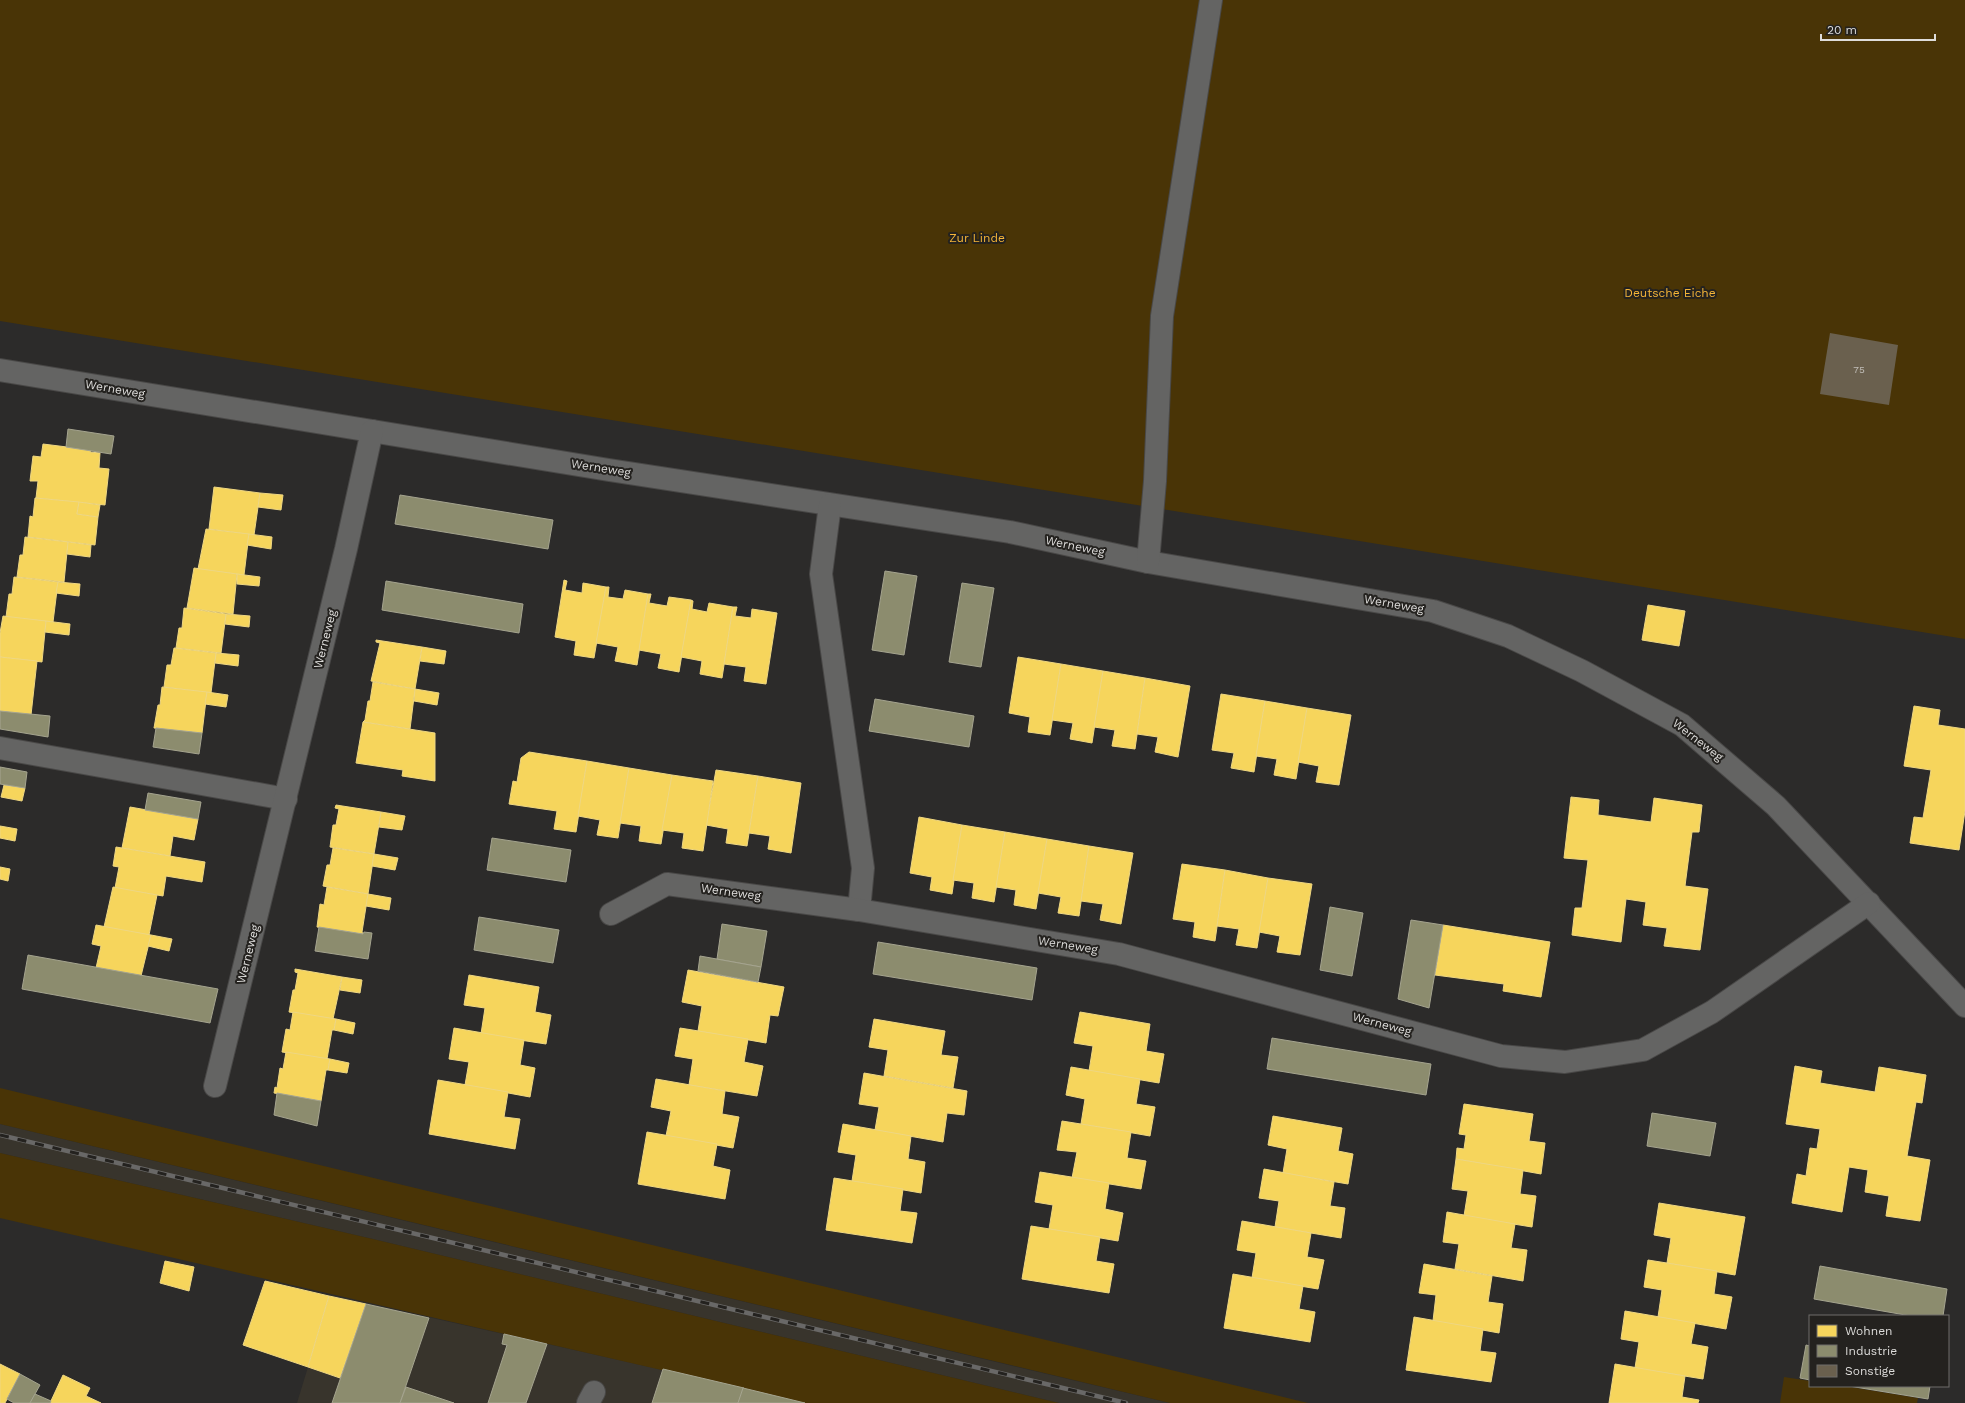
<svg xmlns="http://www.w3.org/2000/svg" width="1965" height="1403" viewBox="0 0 1965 1403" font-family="'Work Sans',sans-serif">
<rect width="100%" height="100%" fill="#2c2b2a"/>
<g fill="#38342c">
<path d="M0,1124L975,1357L1170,1403H1059L377,1240L0,1153Z"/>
<path d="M330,1295L743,1388L805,1403H297Z"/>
</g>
<g fill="#493406">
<path d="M0,0H1965V639L0,321Z"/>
<path d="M0,1088L1308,1403H1170L0,1124Z"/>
<path d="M0,1153L377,1240L1059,1403H805L0,1218Z"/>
<path d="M1784,1377L1810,1381V1386H1844L1918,1398L1917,1403H1780Z"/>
</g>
<g fill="#f6d55c" stroke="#efd782">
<path d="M43,444L91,450L90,452L100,453L99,468L109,469L105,505L36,498L38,481H30L33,456L41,457Z"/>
<path d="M214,487L260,493L254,535L209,529Z"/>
<path d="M260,493L283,495L281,510L258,507Z"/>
<path d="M35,498L79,502L77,514L98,517L95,545L28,537L30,516L33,517Z"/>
<path d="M79,502L100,505L98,517L77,514Z"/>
<path d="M206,529L249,534L244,575L198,569Z"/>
<path d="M249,534L272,537L271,549L247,545Z"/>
<path d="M25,537L68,542L64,582L17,577L20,555H23Z"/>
<path d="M68,542L91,545L90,557L67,554Z"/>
<path d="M194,568L237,574L233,614L187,608Z"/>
<path d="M237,574L260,577L259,586L237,584Z"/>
<path d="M14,577L58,582L53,622L6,617L9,594H12Z"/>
<path d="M564,580L567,581L565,590L582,593L583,583L606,587L594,658L574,655L576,641L555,637Z"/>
<path d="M58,582L80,584L79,596L56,593Z"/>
<path d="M606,587H609L608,597L623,599L625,590L648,594L637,665L615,661L618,647L596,643Z"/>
<path d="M648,594H651L649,603L667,606L669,597L691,600L679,672L658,668L661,654L639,650Z"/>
<path d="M691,600L693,601L692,609L707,612L709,603L733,607L722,678L700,674L702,661L681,657Z"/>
<path d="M1648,605L1685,611L1679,646L1642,640Z"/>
<path d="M733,607H737L735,616L751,618L752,609L777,613L766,684L744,681L746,667L724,664Z"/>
<path d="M184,608L226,614L221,653L176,648L179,628H182Z"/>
<path d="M226,614L250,616L249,627L225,624Z"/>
<path d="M3,616L46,621L42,662L0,657V633Z"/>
<path d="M46,621L70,624L69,635L45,632Z"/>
<path d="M376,640L422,647L415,689L371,681L380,643L376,642Z"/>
<path d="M422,647L446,651L444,664L420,661Z"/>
<path d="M174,648L216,653L211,693L164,687L167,665H171Z"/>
<path d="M216,653L239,655L238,666L215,663Z"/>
<path d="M0,657L37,661L31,715L0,711Z"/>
<path d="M1018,657L1061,664L1050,735L1028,732L1030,717L1009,713Z"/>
<path d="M1061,664L1103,671L1092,743L1070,739L1073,723L1052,720Z"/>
<path d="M1103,671L1145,678L1135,749L1112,746L1115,730L1094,727Z"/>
<path d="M1145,678L1190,686L1178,757L1155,752L1158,737L1137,734Z"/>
<path d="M373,682L415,689L410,729L363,722L365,720L368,701H370Z"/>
<path d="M162,687L207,692L202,733L154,728L158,705H160Z"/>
<path d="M415,689L439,693L437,705L414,701Z"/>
<path d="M207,692L228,695L226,707L205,704Z"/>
<path d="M1221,694L1265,701L1254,772L1231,768L1234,753L1212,750Z"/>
<path d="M1265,701L1307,708L1296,779L1274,775L1277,759L1256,756Z"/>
<path d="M1914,706L1940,710L1938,725L1965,729V811L1959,850L1910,843L1914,817L1923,818L1931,770L1904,766Z"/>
<path d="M1307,708L1351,715L1339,785L1316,782L1319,766L1298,762Z"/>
<path d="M363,722L435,733V781L402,776L403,770L356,763Z"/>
<path d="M529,752L587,761L576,832L554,829L557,811L509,804L513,781L517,782L521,758Z"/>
<path d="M587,761L629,768L618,838L597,835L600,820L578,816Z"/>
<path d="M629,768L672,775L661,844L639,841L641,826L620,823Z"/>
<path d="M716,770L758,776L747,846L726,843L728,829L706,825Z"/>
<path d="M672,775L713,781L703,851L682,848L684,833L662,830Z"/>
<path d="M758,776L801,783L791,853L768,849L770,836L749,833Z"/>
<path d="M4,785L25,788L22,801L1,797Z"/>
<path d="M1571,797L1599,800L1598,815L1651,822L1654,798L1702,805L1699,832H1692L1685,886L1708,889L1700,950L1664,946L1667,928L1643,925L1646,902L1626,899L1621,942L1572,935L1575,908H1582L1588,860L1564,858Z"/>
<path d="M336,805L381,812L374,854L330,847L333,825H336L339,809L335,808Z"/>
<path d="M130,807L198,819L194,840L173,836L170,856L122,848Z"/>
<path d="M381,812L405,816L402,830L379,827Z"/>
<path d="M919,817L962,825L952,894L930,890L932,877L910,873Z"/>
<path d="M962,825L1005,832L994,902L972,898L974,883L953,880Z"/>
<path d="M0,826L17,829L15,841L0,838Z"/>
<path d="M1005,832L1047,839L1036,909L1014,905L1016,890L996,887Z"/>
<path d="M1047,839L1089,846L1079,916L1058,913L1061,897L1038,893Z"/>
<path d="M1089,846L1133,853L1121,924L1100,920L1103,904L1081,901Z"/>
<path d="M116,847L205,862L202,882L166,876L163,896L115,888L119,867L113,866Z"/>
<path d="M333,848L374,854L368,894L323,886L327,865H330Z"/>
<path d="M374,854L398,858L395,870L372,866Z"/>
<path d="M1182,864L1225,870L1215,941L1193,937L1195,922L1173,919Z"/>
<path d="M0,867L10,869L8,881L0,879Z"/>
<path d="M1225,870L1268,878L1257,948L1236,945L1239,929L1217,926Z"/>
<path d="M1268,878L1312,884L1300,955L1277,952L1280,936L1259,932Z"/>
<path d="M113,887L157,895L149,935L104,927Z"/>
<path d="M327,887L368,894L362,932L363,934L317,927L320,904L324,905Z"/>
<path d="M368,894L391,898L389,910L366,906Z"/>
<path d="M96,925L151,935L141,976L96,968L101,946L92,944Z"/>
<path d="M1443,925L1550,942L1541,997L1503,991L1504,984L1435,975Z"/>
<path d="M151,935L172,939L169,951L148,946Z"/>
<path d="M295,969L342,977L333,1019L289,1012L293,990H295L298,973L295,972Z"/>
<path d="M688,970L784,987L778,1016L770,1015L766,1043L698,1031L702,1006L682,1002Z"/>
<path d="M469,975L539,987L535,1012L551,1015L546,1044L481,1034L485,1008L464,1005Z"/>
<path d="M342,977L362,980L360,993L340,990Z"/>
<path d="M293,1012L336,1019L334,1030H332L327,1059L282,1052L286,1029L290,1030Z"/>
<path d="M1080,1012L1150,1024L1146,1051L1164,1054L1159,1083L1089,1071L1093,1046L1074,1043Z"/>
<path d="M336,1019L355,1023L353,1034L334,1030Z"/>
<path d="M874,1019L945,1031L941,1055L958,1057L953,1088L884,1076L888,1050L869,1047Z"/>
<path d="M454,1028L524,1040L520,1065L535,1068L530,1097L465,1085L469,1062L449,1059Z"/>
<path d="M680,1028L748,1039L744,1062L763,1066L757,1096L689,1085L693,1059L675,1056Z"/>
<path d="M286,1052L330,1059L328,1070H326L321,1101L274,1093L275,1087L277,1088L280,1068L283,1069Z"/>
<path d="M330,1059L349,1063L347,1073L328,1070Z"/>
<path d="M1795,1066L1822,1071L1820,1083L1875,1092L1879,1067L1926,1075L1922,1103L1916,1102L1907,1156L1930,1160L1920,1221L1886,1216L1889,1196L1865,1192L1868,1170L1849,1167L1842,1212L1792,1203L1797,1174L1806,1176L1810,1148L1817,1149L1820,1129L1786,1124Z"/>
<path d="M1071,1067L1140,1079L1136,1104L1155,1107L1150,1136L1081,1124L1085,1099L1066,1095Z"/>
<path d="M864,1073L967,1091L964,1115L947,1113L943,1142L875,1130L879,1107L859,1104Z"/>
<path d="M656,1079L725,1091L722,1114L739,1117L733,1148L666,1136L671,1111L651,1107Z"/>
<path d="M438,1080L508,1092L504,1117L520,1119L515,1149L429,1134Z"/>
<path d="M1464,1104L1533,1114L1529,1141L1545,1143L1541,1174L1456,1159L1457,1148L1464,1149L1466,1135L1459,1134Z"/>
<path d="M1273,1116L1342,1128L1338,1151L1353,1154L1348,1184L1283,1173L1287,1149L1268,1145Z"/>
<path d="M1062,1121L1131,1132L1127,1158L1146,1161L1141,1189L1072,1178L1077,1152L1057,1150Z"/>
<path d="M843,1124L911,1136L908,1159L925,1162L921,1193L852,1181L856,1155L838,1152Z"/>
<path d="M647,1132L717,1144L713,1166L730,1170L725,1199L638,1184Z"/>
<path d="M1456,1159L1523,1170L1520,1194L1536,1196L1532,1227L1464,1216L1468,1191L1452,1189Z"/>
<path d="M1264,1169L1334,1182L1330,1206L1345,1208L1341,1238L1275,1227L1279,1201L1259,1198Z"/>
<path d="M1040,1172L1109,1183L1105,1209L1123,1213L1118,1241L1049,1229L1053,1205L1035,1202Z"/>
<path d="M834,1178L903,1189L900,1211L917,1213L912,1243L826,1230Z"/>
<path d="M1659,1203L1745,1217L1735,1275L1667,1263L1671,1238L1654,1235Z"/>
<path d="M1447,1212L1515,1224L1511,1248L1527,1250L1523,1281L1455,1269L1459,1244L1443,1242Z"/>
<path d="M1242,1221L1311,1233L1307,1257L1324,1260L1318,1289L1252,1278L1256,1253L1237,1250Z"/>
<path d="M1031,1226L1100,1237L1096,1261L1114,1264L1109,1293L1022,1279Z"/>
<path d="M1648,1260L1717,1271L1714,1294L1732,1297L1726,1329L1658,1317L1662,1290L1644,1287Z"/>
<path d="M165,1261L194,1267L189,1291L160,1283Z"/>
<path d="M1424,1264L1492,1276L1488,1302L1503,1304L1499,1333L1433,1321L1436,1295L1419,1293Z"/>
<path d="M1233,1274L1303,1286L1299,1309L1315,1312L1310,1342L1224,1328Z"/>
<path d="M265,1281L329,1296L308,1367L243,1345Z"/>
<path d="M329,1296L366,1304L340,1378L308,1367Z"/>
<path d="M1625,1311L1695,1323L1691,1344L1708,1347L1703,1379L1635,1368L1639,1342L1621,1339Z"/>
<path d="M1414,1317L1483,1329L1480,1351L1496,1353L1491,1382L1406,1370Z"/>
<path d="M0,1364L20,1374L5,1403H0Z"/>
<path d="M1615,1364L1685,1376L1682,1397L1699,1400L1698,1403H1609Z"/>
<path d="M63,1375L90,1388L86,1396L101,1403H50Z"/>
</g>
<g fill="#8c8c6e" stroke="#a5a48f">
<path d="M68,429L114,436L111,454L66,447Z"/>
<path d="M400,495L553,520L548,549L395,524Z"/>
<path d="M885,571L917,576L904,655L872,650Z"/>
<path d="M386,581L523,604L519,633L382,610Z"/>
<path d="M962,583L994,588L981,667L949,662Z"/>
<path d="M875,699L974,716L969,747L869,731Z"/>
<path d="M0,711L50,716L48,737L0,729Z"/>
<path d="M156,728L202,733L199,754L153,747Z"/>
<path d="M0,767L27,772L25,788L0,784Z"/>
<path d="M148,793L201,802L198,819L145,810Z"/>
<path d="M492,838L571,850L566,882L487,870Z"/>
<path d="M1330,907L1363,913L1352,976L1320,970Z"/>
<path d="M479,917L559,930L553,963L474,950Z"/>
<path d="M1411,920L1443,925L1429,1008L1398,999Z"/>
<path d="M722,924L767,931L761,967L717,959Z"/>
<path d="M319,927L363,934L364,932L372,933L368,959L315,951Z"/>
<path d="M878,942L1037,968L1032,1000L873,974Z"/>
<path d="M28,955L218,989L210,1023L22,989Z"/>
<path d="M700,956L761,967L758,982L698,971Z"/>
<path d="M1272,1038L1431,1064L1426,1095L1267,1069Z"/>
<path d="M277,1093L321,1101L317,1126L274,1115Z"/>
<path d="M1652,1113L1716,1123L1710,1156L1647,1146Z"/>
<path d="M1820,1266L1947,1289L1943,1316H1911L1814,1299Z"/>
<path d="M366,1304L429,1318L400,1403H332Z"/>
<path d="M504,1334L547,1344L526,1403H488L507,1345L502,1344Z"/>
<path d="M1806,1345L1810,1346V1380L1800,1378Z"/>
<path d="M663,1369L744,1388L738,1403H652Z"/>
<path d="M20,1374L40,1385L30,1403H14L7,1399Z"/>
<path d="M1849,1386H1930L1928,1399Z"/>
<path d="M406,1387L454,1403H400Z"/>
<path d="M743,1388L805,1403H738Z"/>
<path d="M35,1394L51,1401L50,1403H30Z"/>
</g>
<path fill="#6a604e" d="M1830,333L1898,345L1889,405L1820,394Z"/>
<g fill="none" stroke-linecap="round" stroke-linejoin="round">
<g stroke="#494847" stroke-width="24">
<g id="minor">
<path d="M0,370L609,470L1010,532L1148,562L1433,611L1508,636L1527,645L1582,671L1682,725L1776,806L1965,1006"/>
<path d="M830,505L821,574L863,868L859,910"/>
<path d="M1148,562L1155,481L1162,316L1211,0"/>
<path d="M0,748L286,799"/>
<path d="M611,914L667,884L859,910L1119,954L1501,1056L1565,1062L1643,1050L1712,1012L1869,903"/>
<path d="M215,1086L346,549L372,431"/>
<path d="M588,1403L594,1392"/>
</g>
</g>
<use href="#minor" stroke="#646463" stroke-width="22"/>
<g stroke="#696867" stroke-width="4.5">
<path id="rail" d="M0,1135L1126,1403"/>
</g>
<use href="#rail" stroke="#24221f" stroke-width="3" stroke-dasharray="9" stroke-linecap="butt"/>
</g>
<g text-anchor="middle" stroke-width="4" stroke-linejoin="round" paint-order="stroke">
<g font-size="10" fill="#c1beb8">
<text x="1859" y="373">75</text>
</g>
<g font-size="12" fill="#f6b638" stroke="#24221f">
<text x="977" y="242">Zur Linde</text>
<text x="1670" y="297">Deutsche Eiche</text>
</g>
<g font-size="12" fill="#dedddb" stroke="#24221f">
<text transform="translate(115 389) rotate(10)" y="4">Werneweg</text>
<text transform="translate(601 468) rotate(9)" y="4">Werneweg</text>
<text transform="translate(1075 546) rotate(12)" y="4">Werneweg</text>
<text transform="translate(1394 604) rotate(10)" y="4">Werneweg</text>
<text transform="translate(325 639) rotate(-76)" y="4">Werneweg</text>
<text transform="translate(1698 740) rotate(38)" y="4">Werneweg</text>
<text transform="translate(731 892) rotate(8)" y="4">Werneweg</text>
<text transform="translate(1068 945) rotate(9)" y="4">Werneweg</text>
<text transform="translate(248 954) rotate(-76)" y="4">Werneweg</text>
<text transform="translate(1382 1024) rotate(15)" y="4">Werneweg</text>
</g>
</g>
<rect x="1809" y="1315" width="140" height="72" fill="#24221f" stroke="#6e6d6a"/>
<rect x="1817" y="1325" width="20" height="12" fill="#f6d55c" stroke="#6e6d6a"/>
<text x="1845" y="1335" font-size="12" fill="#dedddb">Wohnen</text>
<rect x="1817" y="1345" width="20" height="12" fill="#8c8c6e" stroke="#6e6d6a"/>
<text x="1845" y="1355" font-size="12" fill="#dedddb">Industrie</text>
<rect x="1817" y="1365" width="20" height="12" fill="#6a604e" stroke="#6e6d6a"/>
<text x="1845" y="1375" font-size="12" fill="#dedddb">Sonstige</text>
<path d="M1821 34v6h114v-6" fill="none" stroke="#dedddb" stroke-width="2"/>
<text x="1827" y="34" font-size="12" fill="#dedddb" stroke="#24221f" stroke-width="3" paint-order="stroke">20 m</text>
</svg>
